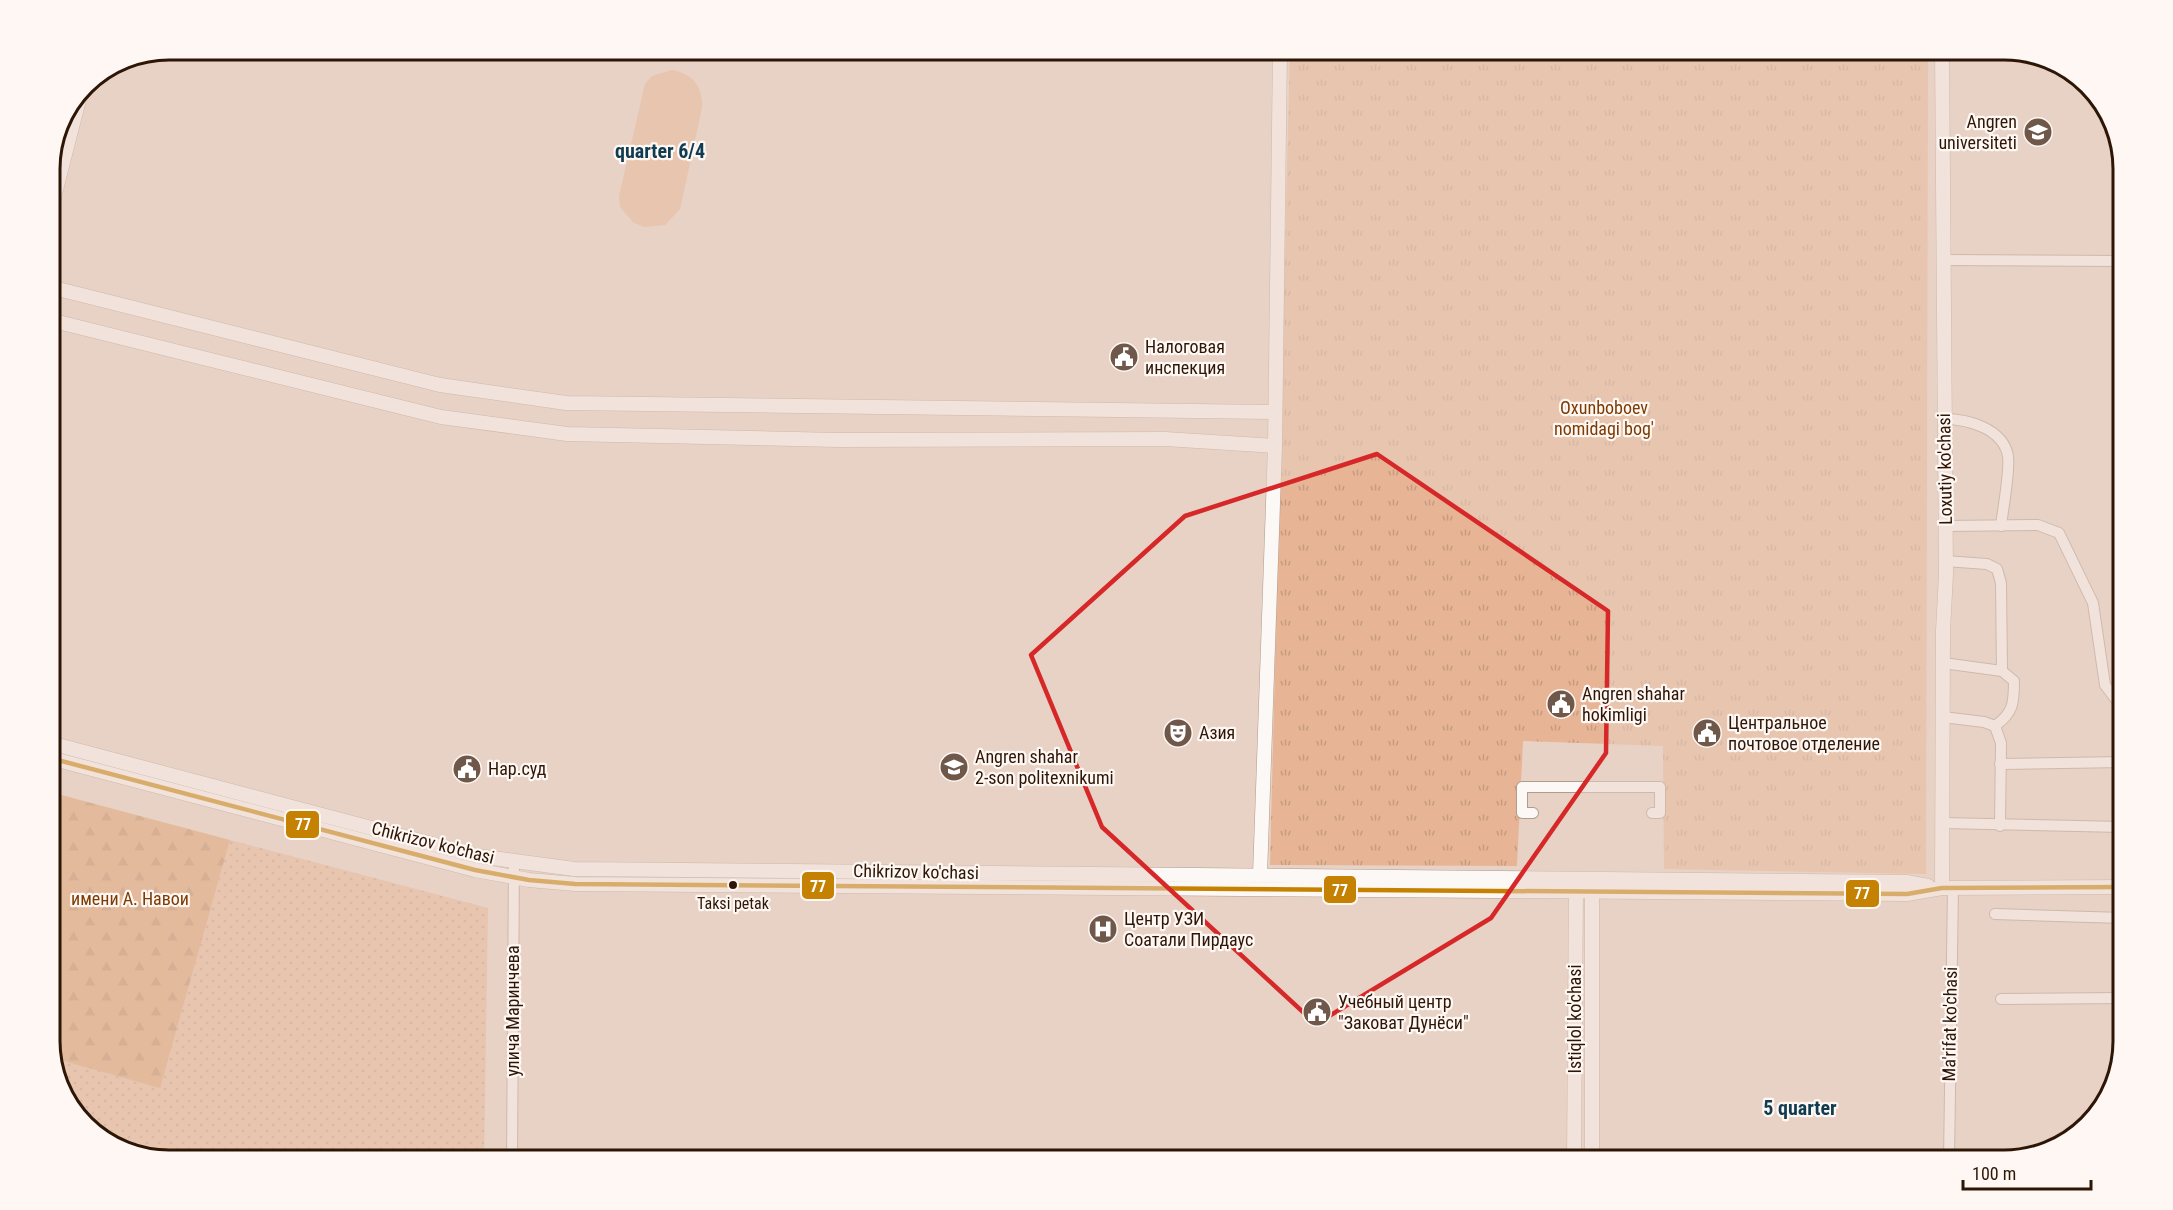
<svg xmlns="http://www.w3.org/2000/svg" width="2173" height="1210" viewBox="0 0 2173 1210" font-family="'Roboto Condensed',sans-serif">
<defs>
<pattern id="grass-dots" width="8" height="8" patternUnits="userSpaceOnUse" patternTransform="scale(1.5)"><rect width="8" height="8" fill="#e7b596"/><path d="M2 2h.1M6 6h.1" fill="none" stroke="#c69b80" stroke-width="1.8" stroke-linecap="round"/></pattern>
<pattern id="forest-firs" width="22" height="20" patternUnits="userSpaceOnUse" patternTransform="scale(1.5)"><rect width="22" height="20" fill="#e09e6b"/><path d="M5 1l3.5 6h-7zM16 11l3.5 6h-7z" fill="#c0875b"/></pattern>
<pattern id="park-tufts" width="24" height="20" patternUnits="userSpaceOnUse" patternTransform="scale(1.5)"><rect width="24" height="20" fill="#e7b596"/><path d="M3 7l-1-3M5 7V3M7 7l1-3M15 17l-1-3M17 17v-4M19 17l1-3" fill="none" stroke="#c69b80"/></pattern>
</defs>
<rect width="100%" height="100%" fill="#e8d2c5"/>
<path fill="url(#grass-dots)" d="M230,840L488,908L484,1160H169L110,1145L66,1101L53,1058L160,1087Z"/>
<path fill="url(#forest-firs)" d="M50,792L230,840L160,1088L53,1058L50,1048Z"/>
<path fill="url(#park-tufts)" d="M1290,50H1928L1926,874L1664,869L1663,746L1523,741L1517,866L1270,865Z"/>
<g fill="#e7b596">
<path d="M672,70C693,74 703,87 702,108L680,209L665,225L644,227L634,223L620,207L619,196L645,84L652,76Z"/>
<path d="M2105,106L2114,134H2104Z"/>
</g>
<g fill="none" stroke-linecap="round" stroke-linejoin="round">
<g stroke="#b09b8d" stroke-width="12">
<g id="street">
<path d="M1944,260L2123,261"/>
<path d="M1944,419C1967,419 2003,428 2008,456C2010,472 2003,508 2001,526"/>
<path d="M1946,526L2038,525L2059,533L2093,603L2105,685L2123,709"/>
<path d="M1945,561L1987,564L1997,569L2001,583L2002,671"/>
<path d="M1943,663L2002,671L2014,681C2014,704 2013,713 1995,726"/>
<path d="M1943,717L1984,722L1995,726L2001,743L2000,826"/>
<path d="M2000,764L2123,762"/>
<path d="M1533,813H1522V787H1660V813H1652"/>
<path d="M1943,823L2123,827"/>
<path d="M1995,914L2123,918"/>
<path d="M2001,999L2123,998"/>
<path d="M512,1160L514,862"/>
<path d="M1949,1160L1953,887"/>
</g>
</g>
<g stroke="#b09b8d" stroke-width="15">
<g id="secondary">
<path d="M50,213L82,88"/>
<path d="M50,287L440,385L566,403L1275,412"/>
<path d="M50,320L441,417L567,434L838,440L1165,439L1275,446"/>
<path d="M50,743L477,856L574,869L1906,882L1928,886"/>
<path d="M50,758L475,870L529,880L575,884L1907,894L1942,888L2123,887"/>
<path d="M1260,875L1275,446L1280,50"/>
<path d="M1942,888L1943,631L1946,574L1942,50"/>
<path d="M1574,1160L1576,883"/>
<path d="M1592,1160V884"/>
</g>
</g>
<use href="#street" stroke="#fcf8f6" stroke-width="10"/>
<use href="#secondary" stroke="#fcf8f6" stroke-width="14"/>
<g stroke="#fef7f3" stroke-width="9">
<path id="bus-1" d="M50,758L475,870L529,880L575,884L1907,894L1942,888L2123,887"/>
</g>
<use href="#bus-1" stroke="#c58202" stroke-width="4.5"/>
</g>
<path d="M0 0H2173V1210H0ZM1377,454L1608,611L1606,753L1491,918L1316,1024L1102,827L1031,655L1185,516Z" fill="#e8d2c5" fill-opacity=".55" fill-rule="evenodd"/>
<path fill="none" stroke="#d62828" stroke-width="4.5" stroke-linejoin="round" d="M1377,454L1608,611L1606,753L1491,918L1316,1024L1102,827L1031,655L1185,516Z"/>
<defs>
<g id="university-disc" transform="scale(1.5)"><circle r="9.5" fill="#6f5849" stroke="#fef7f3"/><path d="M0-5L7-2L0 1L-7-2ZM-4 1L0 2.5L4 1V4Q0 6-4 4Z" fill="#fff"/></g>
<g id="civic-disc" transform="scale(1.5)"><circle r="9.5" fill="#6f5849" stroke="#fef7f3"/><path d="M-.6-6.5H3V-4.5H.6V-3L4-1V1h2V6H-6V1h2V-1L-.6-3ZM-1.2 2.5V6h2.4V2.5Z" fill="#fff"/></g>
<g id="theatre-disc" transform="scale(1.5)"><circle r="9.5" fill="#6f5849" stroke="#fef7f3"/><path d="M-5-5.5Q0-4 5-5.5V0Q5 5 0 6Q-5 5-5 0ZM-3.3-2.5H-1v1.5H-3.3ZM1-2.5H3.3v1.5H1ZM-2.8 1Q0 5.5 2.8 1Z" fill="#fff"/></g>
<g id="hospital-disc" transform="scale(1.5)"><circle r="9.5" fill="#6f5849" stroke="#fef7f3"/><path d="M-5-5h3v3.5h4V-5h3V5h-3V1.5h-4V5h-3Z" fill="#fff"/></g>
</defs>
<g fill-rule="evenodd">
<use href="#university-disc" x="2038" y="132"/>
<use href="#civic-disc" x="1124" y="357"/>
<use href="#civic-disc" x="1561" y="704"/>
<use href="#theatre-disc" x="1178" y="733"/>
<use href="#civic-disc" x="1707" y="733"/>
<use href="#university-disc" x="954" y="767"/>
<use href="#civic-disc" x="467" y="769"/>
<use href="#hospital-disc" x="1103" y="929"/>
<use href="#civic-disc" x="1317" y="1012"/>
</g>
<circle fill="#2e1606" stroke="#fef7f3" stroke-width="2" cx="733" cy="885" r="5"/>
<g text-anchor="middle" stroke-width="4.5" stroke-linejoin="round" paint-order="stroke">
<g font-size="16" fill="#2e1606" stroke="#fef7f3">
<text x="733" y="909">Taksi petak</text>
</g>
<g font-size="18" fill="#2e1606" stroke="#fef7f3" text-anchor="start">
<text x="2017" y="128" text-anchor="end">Angren<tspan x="2017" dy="21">universiteti</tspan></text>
<text x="1145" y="353">Налоговая<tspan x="1145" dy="21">инспекция</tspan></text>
<text x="1582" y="700">Angren shahar<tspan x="1582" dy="21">hokimligi</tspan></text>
<text x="1728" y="729">Центральное<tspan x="1728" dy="21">почтовое отделение</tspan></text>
<text x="1199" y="739">Азия</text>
<text x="975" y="763">Angren shahar<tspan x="975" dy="21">2-son politexnikumi</tspan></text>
<text x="488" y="775">Нар.суд</text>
<text x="1124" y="925">Центр УЗИ<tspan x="1124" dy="21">Соатали Пирдаус</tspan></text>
<text x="1338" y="1008">Учебный центр<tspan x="1338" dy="21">"Заковат Дунёси"</tspan></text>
</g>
<g font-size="18" fill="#7d3b00" stroke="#fef7f3">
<text x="1604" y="414">Oxunboboev<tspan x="1604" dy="21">nomidagi bog'</tspan></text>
<text x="130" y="905">имени А. Навои</text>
</g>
<g font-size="18" fill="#2e1606" stroke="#fef7f3">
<text transform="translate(1945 469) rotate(-91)" y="6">Loxutiy ko'chasi</text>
<text transform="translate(433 843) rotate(14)" y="6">Chikrizov ko'chasi</text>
<text transform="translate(916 872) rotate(1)" y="6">Chikrizov ko'chasi</text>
<text transform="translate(513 1011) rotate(-90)" y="6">улича Маринчева</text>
<text transform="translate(1575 1019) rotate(-90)" y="6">Istiqlol ko'chasi</text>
<text transform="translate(1950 1024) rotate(-89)" y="6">Ma'rifat ko'chasi</text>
</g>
<g font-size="20" font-weight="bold" fill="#0f3c51" stroke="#fef7f3">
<text x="660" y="158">quarter 6/4</text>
<text x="1800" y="1115">5 quarter</text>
</g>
</g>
<path d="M0 0H2173V1210H0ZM169 60H2004A109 109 0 0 1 2113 169V1041A109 109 0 0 1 2004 1150H169A109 109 0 0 1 60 1041V169A109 109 0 0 1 169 60Z" fill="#fef7f3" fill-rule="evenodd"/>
<path fill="none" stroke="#2e1606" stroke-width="3" d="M169 60H2004A109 109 0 0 1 2113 169V1041A109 109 0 0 1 2004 1150H169A109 109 0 0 1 60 1041V169A109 109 0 0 1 169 60Z"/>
<g stroke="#fef7f3" stroke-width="2">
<rect x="285" y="810" width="35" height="29" rx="6" fill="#c58202"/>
<rect x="801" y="871" width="34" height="29" rx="6" fill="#c58202"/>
<rect x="1323" y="875" width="34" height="29" rx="6" fill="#c58202"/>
<rect x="1845" y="879" width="35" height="29" rx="6" fill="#c58202"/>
</g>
<g font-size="16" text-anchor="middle" font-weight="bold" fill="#fff">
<text x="303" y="830">77</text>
<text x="818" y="892">77</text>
<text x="1340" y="896">77</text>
<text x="1862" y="899">77</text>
</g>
<path d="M1963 1180v9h128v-9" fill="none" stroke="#2e1606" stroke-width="3"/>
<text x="1972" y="1180" font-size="18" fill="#2e1606" stroke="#fef7f3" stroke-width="4.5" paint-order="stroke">100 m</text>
</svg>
